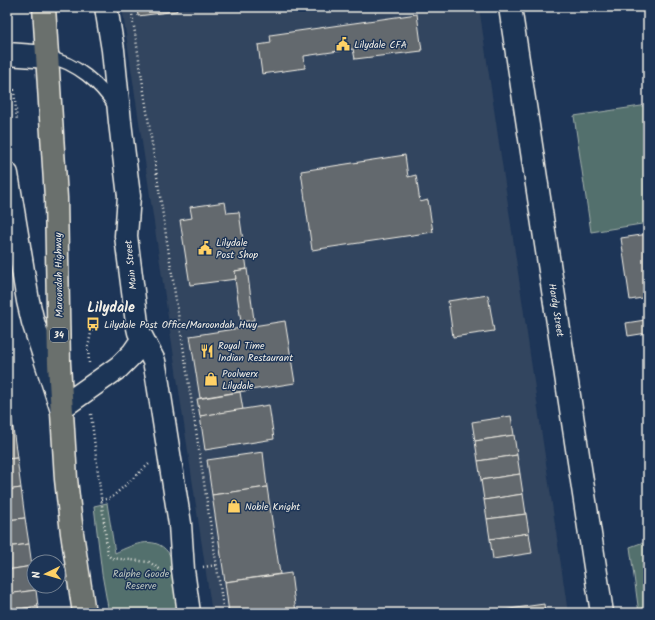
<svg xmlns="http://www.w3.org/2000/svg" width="655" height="620" viewBox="0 0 655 620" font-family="Kalam,sans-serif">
<rect width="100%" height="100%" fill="#1d3557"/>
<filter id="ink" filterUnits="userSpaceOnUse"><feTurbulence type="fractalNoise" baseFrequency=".025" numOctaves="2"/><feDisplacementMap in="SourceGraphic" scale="8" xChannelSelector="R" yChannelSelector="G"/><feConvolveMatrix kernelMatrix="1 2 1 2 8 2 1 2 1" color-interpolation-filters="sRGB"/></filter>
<g filter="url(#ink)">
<path fill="#32455e" d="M122,7H479L568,613H212Z"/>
<g fill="#526f6d" stroke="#a3b0aa">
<path d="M648,105V223L591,232L574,116Z"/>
<path d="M107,503L115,553C134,544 158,533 171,557L181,613H109L102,574L94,506Z"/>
<path d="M641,543L648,546V613H639L630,547Z"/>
</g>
<g fill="#63696e" stroke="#f4f1e8">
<path d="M137,7H176L177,11L138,16Z"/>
<path d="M417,14L422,51L355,59L353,49L304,56L305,68L262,74L258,45L271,43L270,35Z"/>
<path d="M405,155L408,177L416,175L420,202L428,200L433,232L312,250L301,171Z"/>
<path d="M225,202L227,213L239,212L247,269L235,271L236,279L190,285L180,220L192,218L190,207Z"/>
<path d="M648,234V297L630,300L621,238Z"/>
<path d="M247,269L254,320L241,322L235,279H236L235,271Z"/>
<path d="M488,295L494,331L453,337L448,301Z"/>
<path d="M648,309V342L647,333L628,336L626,323L645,320L644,310Z"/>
<path d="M285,321L295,383L200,398L190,336Z"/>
<path d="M7,385L13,428H7Z"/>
<path d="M240,392L243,410L200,416L197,399Z"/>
<path d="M269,405L274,439L205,450L200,416Z"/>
<path d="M511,416L514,435L475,441L472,422Z"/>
<path d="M7,428H13L17,458L7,459Z"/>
<path d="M514,435L517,455L478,461L475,441Z"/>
<path d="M263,452L267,487L212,495L207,460Z"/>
<path d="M517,455L520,474L481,480L478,461Z"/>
<path d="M17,458L21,488L7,490V459Z"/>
<path d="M520,474L523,494L484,500L481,480Z"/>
<path d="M267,487L280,574L225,582L212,495Z"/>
<path d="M21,488L25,518L7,520V490Z"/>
<path d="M523,494L526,514L487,519L484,500Z"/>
<path d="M526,514L529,533L490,539L487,519Z"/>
<path d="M25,518L29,544L7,547V520Z"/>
<path d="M529,533L532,553L493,559L490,539Z"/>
<path d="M29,544L32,566L7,570V547Z"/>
<path d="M32,566L34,586L36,590L7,594V570Z"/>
<path d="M291,573L296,613H229L225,582Z"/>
<path d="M36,590L38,606L7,611V594Z"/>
<path d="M544,604L545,613H482Z"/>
<path d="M38,606L39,613H7V611Z"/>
</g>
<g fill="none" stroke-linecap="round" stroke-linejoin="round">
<g stroke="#f4f1e8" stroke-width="14">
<path id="service" d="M48,57C76,63 100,83 115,107"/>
</g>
<g stroke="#f4f1e8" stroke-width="25">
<g id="minor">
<path d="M106,7L113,50L120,122L127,180L129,196L126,236L137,323L139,332L154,361L157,377L180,524L183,570L189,613"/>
<path d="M7,54L48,57"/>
<path d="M7,174L28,301L33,322L61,408L119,367L133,353L142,340"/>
</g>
</g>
<g stroke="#f4f1e8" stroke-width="25">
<path id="secondary" d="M510,7L602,613"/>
</g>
<g stroke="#f4f1e8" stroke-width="25">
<path id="trunk" d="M44,7L56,198L59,363L66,479L72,533L84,613"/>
</g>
<g stroke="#f4f1e8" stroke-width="2.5" stroke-dasharray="1 3" stroke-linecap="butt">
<path d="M131,7L224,613"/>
<path d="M11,116L8,90H14L17,121"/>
<path d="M89,363L88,347L93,324"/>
<path d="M91,414L108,555L111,558L149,562L161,570"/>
<path d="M101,500L111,498L149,464"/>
<path d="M203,567L217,565"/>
</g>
<use href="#service" stroke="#1d3557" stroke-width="11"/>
<use href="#minor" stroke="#1d3557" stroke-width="22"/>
<use href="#secondary" stroke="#1d3557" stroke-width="22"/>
<use href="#trunk" stroke="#6a706d" stroke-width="22"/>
</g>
</g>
<defs>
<g id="civic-bare" transform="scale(1.08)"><path d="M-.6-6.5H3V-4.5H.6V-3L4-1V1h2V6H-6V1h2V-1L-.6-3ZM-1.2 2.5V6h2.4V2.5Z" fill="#ffd166" stroke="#1d3557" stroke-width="2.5" paint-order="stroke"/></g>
<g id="bus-bare" transform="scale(1.08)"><path d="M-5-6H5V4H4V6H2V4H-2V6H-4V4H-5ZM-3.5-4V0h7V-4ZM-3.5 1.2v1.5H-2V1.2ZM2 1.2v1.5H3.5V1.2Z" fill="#ffd166" stroke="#1d3557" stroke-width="2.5" paint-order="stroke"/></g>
<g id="restaurant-bare" transform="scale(1.08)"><path d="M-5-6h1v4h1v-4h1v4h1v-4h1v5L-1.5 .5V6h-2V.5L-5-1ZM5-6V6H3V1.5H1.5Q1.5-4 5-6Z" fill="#ffd166" stroke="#1d3557" stroke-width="2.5" paint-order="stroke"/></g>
<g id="shop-bare" transform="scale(1.08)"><path d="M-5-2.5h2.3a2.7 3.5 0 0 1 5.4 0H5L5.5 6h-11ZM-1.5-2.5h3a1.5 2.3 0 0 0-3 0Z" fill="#ffd166" stroke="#1d3557" stroke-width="2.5" paint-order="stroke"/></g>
</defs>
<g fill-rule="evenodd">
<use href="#civic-bare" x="343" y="44"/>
<use href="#civic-bare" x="205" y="248"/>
<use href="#bus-bare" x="93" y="324"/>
<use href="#restaurant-bare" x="207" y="351"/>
<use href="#shop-bare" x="211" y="379"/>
<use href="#shop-bare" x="234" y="506"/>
</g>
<g text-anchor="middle" stroke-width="3" stroke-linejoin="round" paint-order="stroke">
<rect fill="#1d3557" stroke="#b4b9bc" stroke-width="1" x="50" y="328" width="18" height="14" rx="3"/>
<g font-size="9" font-weight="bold" fill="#f4f1e8">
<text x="59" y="338">34</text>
</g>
<g font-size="10" fill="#f4f1e8" stroke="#1d3557" text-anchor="start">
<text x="354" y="48">Lilydale CFA</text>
<text x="216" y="246">Lilydale<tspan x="216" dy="12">Post Shop</tspan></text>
<text x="104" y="328">Lilydale Post Office/Maroondah Hwy</text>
<text x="218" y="349">Royal Time<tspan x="218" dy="12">Indian Restaurant</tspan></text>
<text x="222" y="377">Poolwerx<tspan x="222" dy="12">Lilydale</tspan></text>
<text x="245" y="510">Noble Knight</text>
</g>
<g font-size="10" fill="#f4f1e8" stroke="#1d3557">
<text transform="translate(130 265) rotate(-96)" y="4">Main Street</text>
<text transform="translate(58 275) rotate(-91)" y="4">Maroondah Highway</text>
<text transform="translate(557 310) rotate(81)" y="4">Hardy Street</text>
</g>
<g font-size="10" fill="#bbc4bd" stroke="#1d3557">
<text x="141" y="577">Ralphe Goode<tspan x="141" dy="12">Reserve</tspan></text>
</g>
<g font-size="14" font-weight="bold" fill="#f4f1e8" stroke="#1d3557">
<text x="111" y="312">Lilydale</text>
</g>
</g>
<rect width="655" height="620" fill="none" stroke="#1d3557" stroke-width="24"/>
<rect x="12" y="12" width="631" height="596" fill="none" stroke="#f4f1e8" stroke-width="1.5" filter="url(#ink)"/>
<g transform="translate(46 574) rotate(265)"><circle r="19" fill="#1d3557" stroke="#738091"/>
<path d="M0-3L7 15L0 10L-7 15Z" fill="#ffd166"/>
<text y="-6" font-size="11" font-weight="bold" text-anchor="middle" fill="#f4f1e8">N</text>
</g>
</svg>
